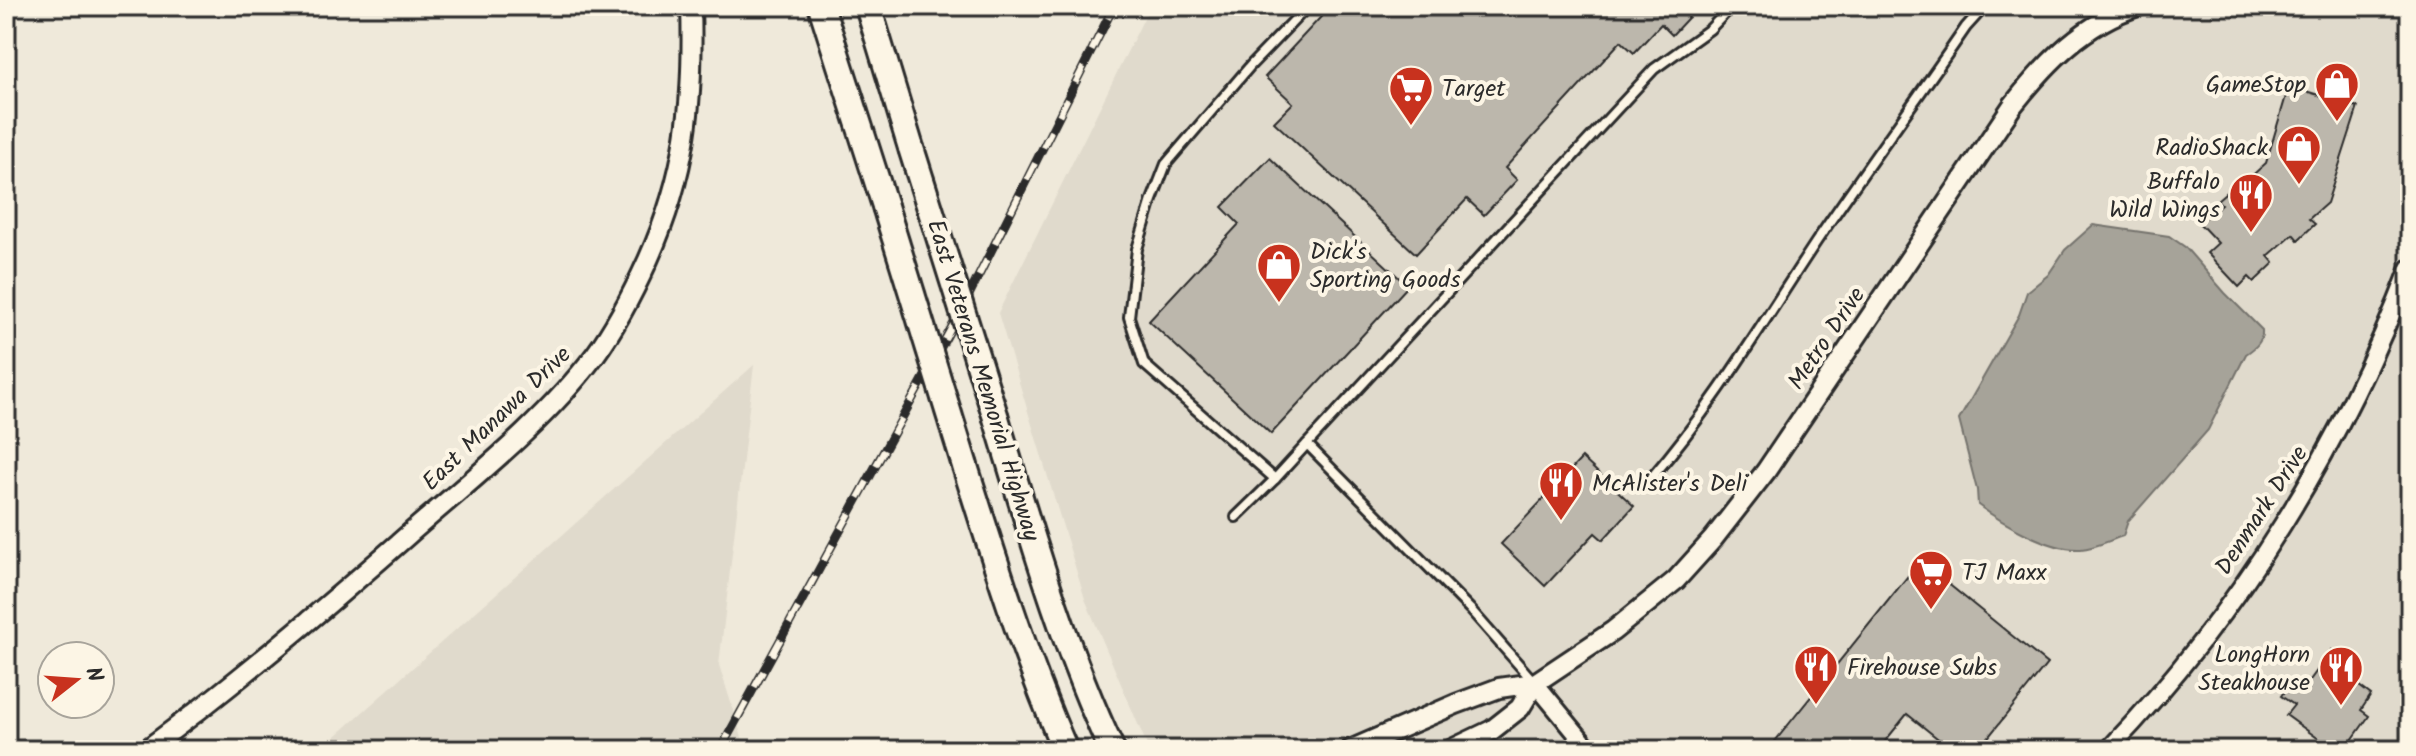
<svg xmlns="http://www.w3.org/2000/svg" width="2416" height="756" viewBox="0 0 2416 756" font-family="Kalam,sans-serif">
<rect width="100%" height="100%" fill="#efe9da"/>
<filter id="ink" filterUnits="userSpaceOnUse"><feTurbulence type="fractalNoise" baseFrequency=".0125" numOctaves="2"/><feDisplacementMap in="SourceGraphic" scale="16" xChannelSelector="R" yChannelSelector="G"/><feConvolveMatrix kernelMatrix="1 2 1 2 8 2 1 2 1" color-interpolation-filters="sRGB"/></filter>
<g filter="url(#ink)">
<g fill="#e0dacc">
<path d="M1150,6H2410V750H1149L1085,599L998,313Z"/>
<path d="M754,365L719,665L746,750H320Z"/>
</g>
<path fill="#a6a399" stroke="#75736d" stroke-width="2" d="M2093,225L2169,236L2185,247L2225,293L2262,330C2263,342 2255,348 2246,354L2208,430L2128,521L2123,536C2110,540 2095,548 2081,549C2050,551 2002,523 1978,505L1977,490L1959,420L2019,315L2027,292L2048,275L2065,250Z"/>
<g fill="#bcb7ac" stroke="#2b2b2b" stroke-width="2">
<path d="M1331,6H1699L1672,35L1661,24L1634,53L1621,41L1505,168L1517,180L1484,215L1467,199L1416,254L1274,122L1293,103L1265,77Z"/>
<path d="M2289,86L2358,107L2327,203L2309,219L2315,224L2298,240L2293,234L2268,256L2274,263L2254,282L2249,277L2239,287L2207,253L2218,243L2199,223L2221,204L2217,200L2232,187L2235,191L2266,163Z"/>
<path d="M1270,158L1408,286L1271,434L1149,321L1239,224L1222,207Z"/>
<path d="M1582,458L1634,506L1603,540L1595,533L1545,586L1501,544Z"/>
<path d="M1920,561L2047,664L1978,750H1952L1907,714L1878,750H1768Z"/>
<path d="M2332,650L2362,672L2354,682L2371,695L2361,710L2369,716L2345,750H2334L2286,715L2294,705L2281,696L2293,679L2305,687Z"/>
</g>
<g fill="none" stroke-linecap="round" stroke-linejoin="round">
<g stroke="#2b2b2b" stroke-width="14">
<g id="service">
<path d="M1308,6L1251,65L1166,164L1152,200L1137,249L1129,317L1144,364L1275,479L1307,444L1470,609L1534,682"/>
<path d="M1307,444L1654,69L1710,29L1732,6"/>
<path d="M1652,477C1715,404 1763,322 1816,242C1865,169 1917,99 1966,27L1985,6"/>
<path d="M1236,517L1275,479"/>
</g>
</g>
<g stroke="#2b2b2b" stroke-width="22">
<g id="minor">
<path d="M1535,683L1590,750"/>
<path d="M2108,750C2240,612 2342,446 2410,268"/>
</g>
</g>
<g stroke="#2b2b2b" stroke-width="24">
<g id="tertiary">
<path d="M146,750C237,683 323,610 408,535C472,479 543,424 595,355C617,325 633,293 648,260C687,173 694,100 691,6"/>
<path d="M1350,750L1456,704L1499,688L1535,683L1613,631L1676,580L1713,539L1766,471L2013,105C2047,62 2084,23 2138,6"/>
<path d="M1450,750L1492,730L1520,708L1535,683"/>
</g>
</g>
<g stroke="#2b2b2b" stroke-width="30">
<g id="primary">
<path d="M821,6L885,206"/>
<path d="M868,6L911,148"/>
<path d="M996,418C1030,530 1062,644 1112,750"/>
<path d="M965,466C995,562 1025,658 1065,750"/>
</g>
</g>
<use href="#service" stroke="#fcf5e5" stroke-width="8"/>
<use href="#minor" stroke="#fcf5e5" stroke-width="16"/>
<use href="#tertiary" stroke="#fcf5e5" stroke-width="18"/>
<use href="#primary" stroke="#fcf5e5" stroke-width="24"/>
<g stroke="#2b2b2b" stroke-width="9">
<path id="rail" d="M720,750L965,303L1114,6"/>
</g>
<use href="#rail" stroke="#fcf5e5" stroke-width="6" stroke-dasharray="18" stroke-linecap="butt"/>
<g stroke="#2b2b2b" stroke-width="30" stroke-linecap="butt">
<g id="primary-bridge">
<path d="M911,148L996,418"/>
<path d="M885,206L965,466"/>
</g>
</g>
<use href="#primary-bridge" stroke="#fcf5e5" stroke-width="24"/>
</g>
</g>
<defs>
<g id="shop-pin" transform="scale(2.3)"><path d="M0 17L-7.5 6A9.5 9.5 0 1 1 7.5 6Z" fill="#c8321e" stroke="#fcf5e5"/><path d="M-5-2.5h2.3a2.7 3.5 0 0 1 5.4 0H5L5.5 6h-11ZM-1.5-2.5h3a1.5 2.3 0 0 0-3 0Z" fill="#fff"/></g>
<g id="supermarket-pin" transform="scale(2.3)"><path d="M0 17L-7.5 6A9.5 9.5 0 1 1 7.5 6Z" fill="#c8321e" stroke="#fcf5e5"/><path d="M-6-5.5h2.5l.6 2H6L4.5 2H-2.5L-4.4-4H-6ZM-1.5 3.2a1.3 1.3 0 1 0 .1 0ZM3 3.2a1.3 1.3 0 1 0 .1 0Z" fill="#fff"/></g>
<g id="restaurant-pin" transform="scale(2.3)"><path d="M0 17L-7.5 6A9.5 9.5 0 1 1 7.5 6Z" fill="#c8321e" stroke="#fcf5e5"/><path d="M-5-6h1v4h1v-4h1v4h1v-4h1v5L-1.5 .5V6h-2V.5L-5-1ZM5-6V6H3V1.5H1.5Q1.5-4 5-6Z" fill="#fff"/></g>
</defs>
<g fill-rule="evenodd">
<use href="#shop-pin" x="2337" y="84"/>
<use href="#supermarket-pin" x="1411" y="88"/>
<use href="#shop-pin" x="2299" y="147"/>
<use href="#restaurant-pin" x="2251" y="195"/>
<use href="#shop-pin" x="1279" y="265"/>
<use href="#restaurant-pin" x="1561" y="483"/>
<use href="#supermarket-pin" x="1931" y="572"/>
<use href="#restaurant-pin" x="1816" y="667"/>
<use href="#restaurant-pin" x="2341" y="668"/>
</g>
<g text-anchor="middle" stroke-width="8" stroke-linejoin="round" paint-order="stroke">
<g font-size="24" fill="#2b2b2b" stroke="#fcf5e5" text-anchor="start">
<text x="2306" y="92" text-anchor="end">GameStop</text>
<text x="1442" y="96">Target</text>
<text x="2268" y="155" text-anchor="end">RadioShack</text>
<text x="2220" y="189" text-anchor="end">Buffalo<tspan x="2220" dy="28">Wild Wings</tspan></text>
<text x="1310" y="259">Dick's<tspan x="1310" dy="28">Sporting Goods</tspan></text>
<text x="1592" y="491">McAlister's Deli</text>
<text x="1962" y="580">TJ Maxx</text>
<text x="2310" y="662" text-anchor="end">LongHorn<tspan x="2310" dy="28">Steakhouse</tspan></text>
<text x="1847" y="675">Firehouse Subs</text>
</g>
<g font-size="24" fill="#2b2b2b" stroke="#fcf5e5">
<text transform="translate(1826 338) rotate(-56)" y="8">Metro Drive</text>
<text transform="translate(984 380) rotate(73)" y="8">East Veterans Memorial Highway</text>
<text transform="translate(496 418) rotate(-44)" y="8">East Manawa Drive</text>
<text transform="translate(2261 510) rotate(-57)" y="8">Denmark Drive</text>
</g>
</g>
<rect width="2416" height="756" fill="none" stroke="#fcf5e5" stroke-width="32"/>
<rect x="16" y="16" width="2384" height="724" fill="none" stroke="#2b2b2b" stroke-width="3" filter="url(#ink)"/>
<g transform="translate(76 680) rotate(73)"><circle r="38" fill="#fcf5e5" stroke="#a8a49b" stroke-width="2"/>
<path d="M0-6L14 30L0 20L-14 30Z" fill="#c8321e"/>
<text y="-12" font-size="22" font-weight="bold" text-anchor="middle" fill="#2b2b2b">N</text>
</g>
</svg>
